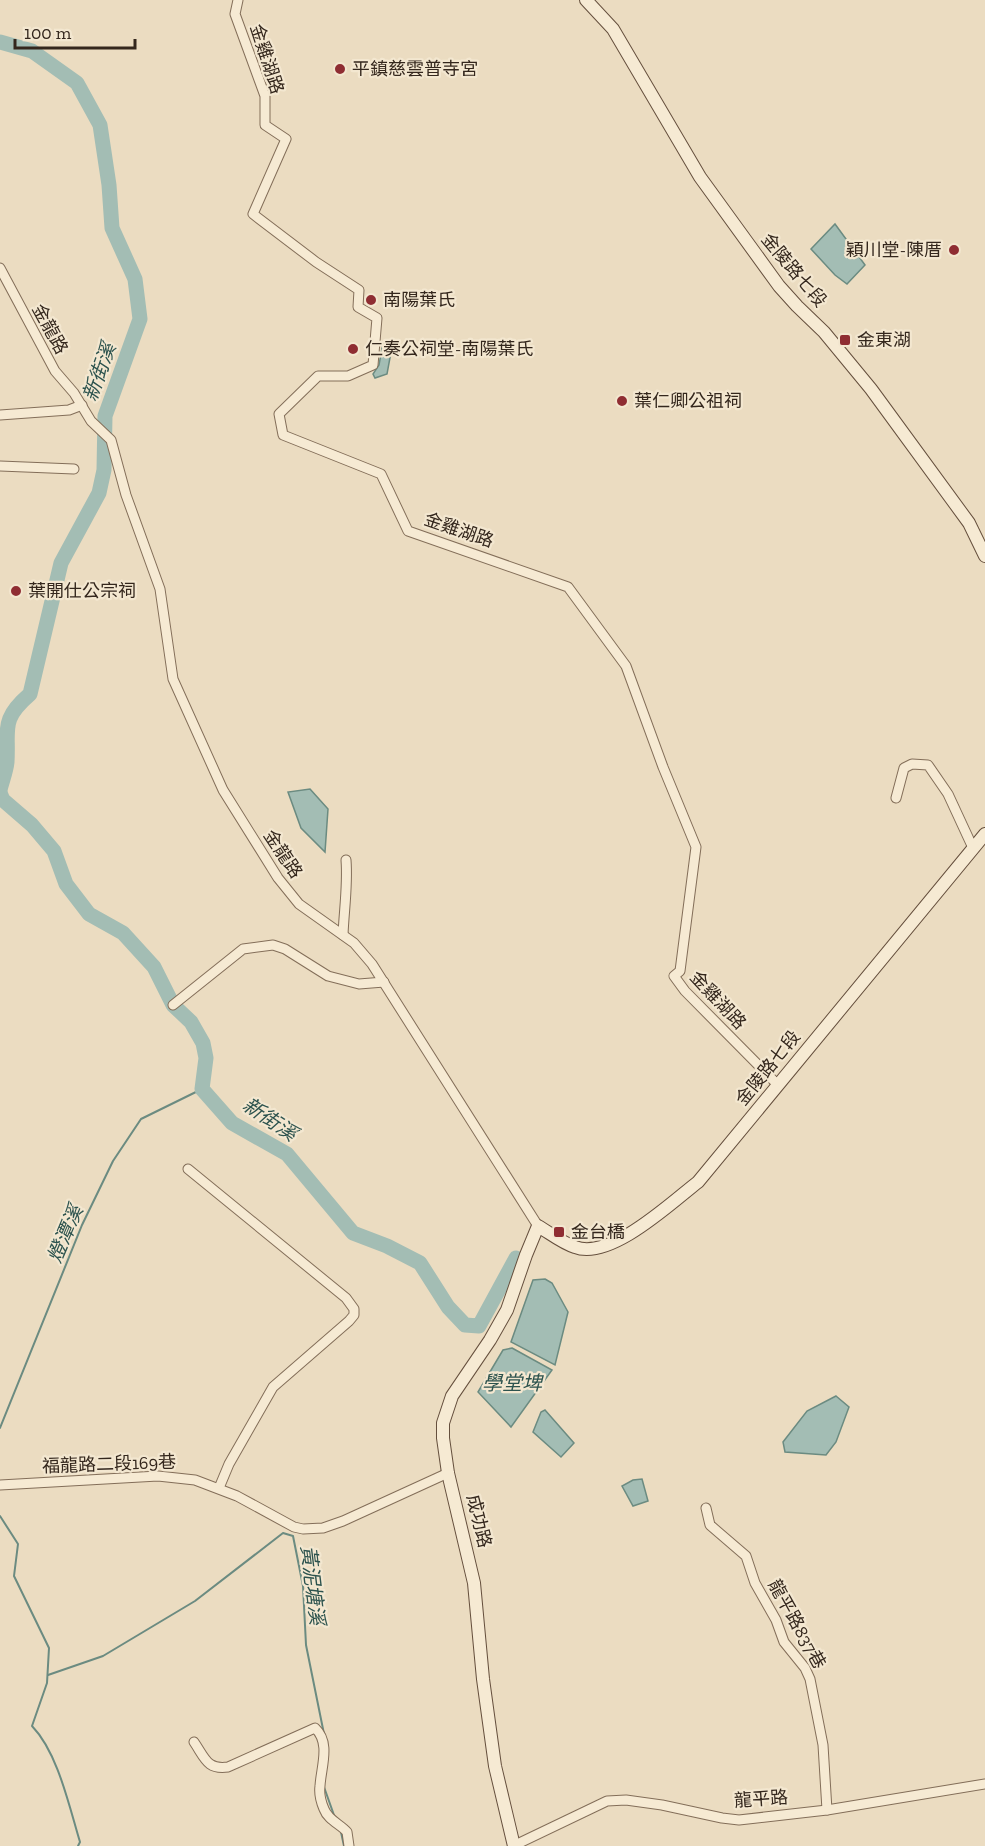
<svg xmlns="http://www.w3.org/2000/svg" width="985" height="1846" viewBox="0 0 985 1846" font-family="'Zilla Slab','Noto Sans TC',serif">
<rect width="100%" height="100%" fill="#ebdcc1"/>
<g fill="#a3bdb4" stroke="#6b8b81" stroke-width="1.5">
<path d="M835,224L865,265L847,284L835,275L811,249Z"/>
<path d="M383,343L392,347L387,374L375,378L373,374L379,365Z"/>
<path d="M310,789L328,809L325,852L301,828L288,792Z"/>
<path d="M545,1279L552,1283L568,1312L555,1365L511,1342L533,1280Z"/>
<path d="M512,1348L552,1370L511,1427L478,1392L503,1350Z"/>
<path d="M836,1396L849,1407L836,1442L826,1455L785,1452L783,1442L807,1411Z"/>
<path d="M545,1410L574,1443L561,1457L533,1432L541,1412Z"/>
<path d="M642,1479L648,1501L633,1506L622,1486L633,1480Z"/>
</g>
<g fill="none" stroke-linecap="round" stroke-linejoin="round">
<g stroke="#6b8b81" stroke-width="2">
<path d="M0,1428L82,1225L113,1161L141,1119L202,1089"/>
<path d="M0,1516L18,1544L14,1576L49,1648L47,1683L32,1726C58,1753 69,1806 80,1842L78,1846"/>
<path d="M48,1675L103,1656L195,1601L283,1533L293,1536L303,1586L306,1645L324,1734"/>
<path d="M324,1787L335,1818"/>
<path d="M341,1832L344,1846"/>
</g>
<g stroke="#a3bdb4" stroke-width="15">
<path d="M0,42L32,51L77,83L100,125L109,185L112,228L135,279L140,319L105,416L104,470L99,493L61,563L30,694C0,720 9,728 7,762C6,772 2,781 0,790"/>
<path d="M0,793L3,800L32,825L54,851L66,884L89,914L123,933L154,967L173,1005L191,1022L203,1043L206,1058L202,1089L232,1123L287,1154L353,1233L387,1246L420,1263L448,1307L465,1325L479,1326L516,1258"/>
</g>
<g stroke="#836e59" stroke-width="11">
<g id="street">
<path d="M238,0L235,14L265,96V125L286,139L253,214L316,262L359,290L358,307L377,318L373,365L348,376H318L279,414L283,435L381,474L408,531L568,587L626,666L663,767L696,847L680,971L674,976L685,991L778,1085"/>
<path d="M0,268L55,371L74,393L91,421L111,440L126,495L160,589L173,679L223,790L278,878L299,904L354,943L372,964L538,1226"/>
<path d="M0,415L69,410L82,405"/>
<path d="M0,466L74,469"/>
<path d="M896,798L904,768L912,764L928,765L948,794L973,848"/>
<path d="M343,935C344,910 348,885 346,860"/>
<path d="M173,1005L243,949L273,945L285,949L328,976L359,984L384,982"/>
<path d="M188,1169L346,1298L354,1309V1315L349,1321L273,1387L229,1464L219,1488"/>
<path d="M0,1485L158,1476L195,1480L237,1496L294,1527L303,1529L323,1528L343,1521L448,1473"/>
<path d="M706,1508L710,1525L746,1556L755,1583L776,1620L784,1642L805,1668L810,1679L823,1745L827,1810"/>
<path d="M194,1742C205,1758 207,1770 228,1767L315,1728C331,1743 321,1767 320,1786C319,1793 321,1802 324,1809C328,1820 340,1824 347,1832L349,1846"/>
<path d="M513,1846L607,1801L626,1800L662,1805L722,1818L739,1820L827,1810L985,1784"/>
</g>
</g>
<g stroke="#654f3d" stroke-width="14">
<g id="secondary">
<path d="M586,0L613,29L700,177L779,286L797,306L824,332L871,389L969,523L985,556"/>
<path d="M514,1846L495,1766L483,1679L474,1583L448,1473L443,1438V1423L452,1396L490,1340L507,1310L526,1255L538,1226C550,1233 562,1243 575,1247C610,1261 672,1202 698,1182L985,834"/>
</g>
</g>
<use href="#street" stroke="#f6ead3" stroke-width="9"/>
<use href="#secondary" stroke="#f6ead3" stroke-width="12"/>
</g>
<g fill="#8f2d32" stroke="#f3e7d0" stroke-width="2">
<circle cx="340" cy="69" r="6"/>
<circle cx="954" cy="250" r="6"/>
<circle cx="371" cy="300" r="6"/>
<rect x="839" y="334" width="12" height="12" rx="3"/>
<circle cx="353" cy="349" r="6"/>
<circle cx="622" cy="401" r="6"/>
<circle cx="16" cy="591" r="6"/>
<rect x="553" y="1226" width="12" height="12" rx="3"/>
</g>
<g text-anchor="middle" stroke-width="4.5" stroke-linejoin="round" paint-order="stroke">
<g font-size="18" fill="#34271d" stroke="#f3e7d0">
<text transform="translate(267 59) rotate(72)" y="6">金雞湖路</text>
<text transform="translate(794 270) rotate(50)" y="6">金陵路七段</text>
<text transform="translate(50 329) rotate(61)" y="6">金龍路</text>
<text transform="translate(459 530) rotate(19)" y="6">金雞湖路</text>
<text transform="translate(283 854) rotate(56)" y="6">金龍路</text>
<text transform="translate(718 1000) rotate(47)" y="6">金雞湖路</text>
<text transform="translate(768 1068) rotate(-51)" y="6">金陵路七段</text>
<text transform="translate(109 1464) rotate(-2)" y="6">福龍路二段169巷</text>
<text transform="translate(479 1521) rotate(76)" y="6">成功路</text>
<text transform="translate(797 1624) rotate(61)" y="6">龍平路837巷</text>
<text transform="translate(761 1799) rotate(-4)" y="6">龍平路</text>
</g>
<g font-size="18" fill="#34271d" stroke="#f3e7d0" text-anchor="start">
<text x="352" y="75">平鎮慈雲普寺宮</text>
<text x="942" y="256" text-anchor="end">穎川堂-陳厝</text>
<text x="383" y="306">南陽葉氏</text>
<text x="857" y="346">金東湖</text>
<text x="365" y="355">仁奏公祠堂-南陽葉氏</text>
<text x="634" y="407">葉仁卿公祖祠</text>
<text x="28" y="597">葉開仕公宗祠</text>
<text x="571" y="1238">金台橋</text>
</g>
<g font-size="20" font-style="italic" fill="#2d534e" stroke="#f3e7d0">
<text transform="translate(99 372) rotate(-70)" y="7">新街溪</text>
<text transform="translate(270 1119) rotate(34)" y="7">新街溪</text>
<text transform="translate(65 1234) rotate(-67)" y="7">燈潭溪</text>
<text x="512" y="1390">學堂埤</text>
<text transform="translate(313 1585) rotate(83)" y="7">黃泥塘溪</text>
</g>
</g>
<path d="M15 39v9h120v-9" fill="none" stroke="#34271d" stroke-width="3"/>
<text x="24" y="39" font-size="18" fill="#34271d" stroke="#f3e7d0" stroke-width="4.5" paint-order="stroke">100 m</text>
</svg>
